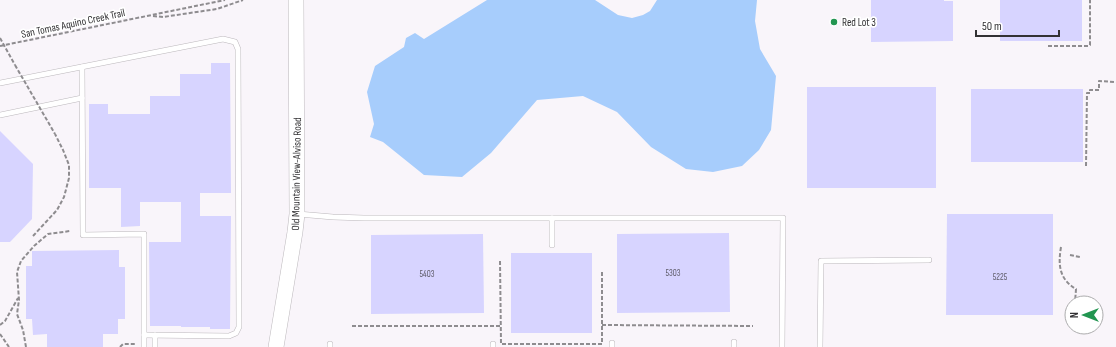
<svg xmlns="http://www.w3.org/2000/svg" width="1116" height="347" viewBox="0 0 1116 347" font-family="'Sofia Sans Condensed',sans-serif">
<rect width="100%" height="100%" fill="#f9f5fa"/>
<path fill="#a7cdfc" d="M487,0H595L618,15L632,18L643,15L650,11L657,0H757L755,21L760,49L776,76L771,130L759,150L742,166L713,172L686,169L651,147L617,112L583,96L537,100L491,153L462,177L424,175L383,142L370,137L374,124L367,92L375,66L404,47L406,38L415,33L424,39Z"/>
<g fill="#d7d4ff">
<path d="M871,0H944V1H953V41L871,42Z"/>
<rect x="1000" y="0" width="82" height="41"/>
<path d="M211,63H230L231,193H200V216H231L230,329H210V327H181V326H150L149,242H181V202H140V226L121,227V188H89V104H108V114H150V96H180V74H211Z"/>
<rect x="807" y="87" width="129" height="101"/>
<rect x="971" y="89" width="112" height="73"/>
<path d="M0,131L33,164L32,219L10,242H0Z"/>
<path d="M947,214H1053V315H946Z"/>
<path d="M729,233L730,312L617,313V234Z"/>
<path d="M483,234L484,313L371,314V235Z"/>
<path d="M119,250V267H125V319H118V334H103V347H47V334L33,335L32,319H26V266H32V251Z"/>
<rect x="511" y="253" width="81" height="80"/>
</g>
<g fill="none" stroke-linecap="round" stroke-linejoin="round">
<g stroke="#bcb8bc" stroke-width="6">
<g id="lane">
<path d="M82,67L83,235L144,234V347"/>
<path d="M0,83L223,39L235,42L238,49L239,327L236,333L229,336L144,335"/>
<path d="M0,115L82,98"/>
<path d="M298,214L333,217L364,218H783L782,347"/>
<path d="M552,218V245"/>
<path d="M155,335V347"/>
<path d="M734,342V347"/>
<path d="M493,344V347"/>
<path d="M330,347V344"/>
<path d="M612,347V343"/>
<path d="M820,347L821,261L929,260"/>
</g>
</g>
<g stroke="#bcb8bc" stroke-width="16">
<path id="secondary" d="M276,347L295,232L297,214L296,0"/>
</g>
<g stroke="#8e8c8f" stroke-width="2" stroke-dasharray="4 2" stroke-linecap="butt">
<path d="M153,16L163,17L217,9L243,0"/>
<path d="M0,38L15,65"/>
<path d="M0,46L225,0"/>
<path d="M1048,46H1088L1090,45V0"/>
<path d="M1086,166L1087,93H1090V90H1099V81L1116,82"/>
<path d="M33,236L57,210L64,197L69,178V165L63,150L55,134"/>
<path d="M1061,247C1058,265 1059,279 1076,289L1075,303"/>
<path d="M1070,255L1080,257"/>
<path d="M500,261L501,344H602V272"/>
<path d="M1071,322H1072"/>
<path d="M0,325L5,321L18,298"/>
<path d="M602,325L753,326"/>
<path d="M352,326H501"/>
<path d="M0,334L9,347"/>
<path d="M26,347L23,330L17,314L19,300L17,272L21,261L34,246L48,234L70,231"/>
<path d="M120,347L123,344H135"/>
</g>
<use href="#lane" stroke="#fff" stroke-width="5"/>
<use href="#secondary" stroke="#fff" stroke-width="15"/>
<path stroke="#8e8c8f" stroke-width="2" stroke-dasharray="4 2" stroke-linecap="butt" d="M15,65L55,134"/>
</g>
<circle fill="#229550" stroke="#fff" stroke-width="1.5" cx="834" cy="22" r="4"/>
<g text-anchor="middle" stroke-width="3.5" stroke-linejoin="round" paint-order="stroke">
<g font-size="9" fill="#5c5a67">
<text x="673" y="276">5303</text>
<text x="427" y="277">5403</text>
<text x="1000" y="280">5225</text>
</g>
<g font-size="11" fill="#333234" stroke="#fff" text-anchor="start">
<text x="842" y="26">Red Lot 3</text>
</g>
<g font-size="11" fill="#333234" stroke="#fff">
<text transform="translate(73 23) rotate(-12)" y="4">San Tomas Aquino Creek Trail</text>
<text transform="translate(296 174) rotate(-89)" y="4">Old Mountain View-Alviso Road</text>
</g>
</g>
<g transform="translate(1084 315) rotate(270)"><circle r="19" fill="#ffffff" stroke="#adadae"/>
<path d="M0-3L7 15L0 10L-7 15Z" fill="#229550"/>
<text y="-6" font-size="11" font-weight="bold" text-anchor="middle" fill="#333234">N</text>
</g>
<path d="M976 30v6h83v-6" fill="none" stroke="#333234" stroke-width="2"/>
<text x="982" y="30" font-size="12" fill="#333234" stroke="#ffffff" stroke-width="3" paint-order="stroke">50 m</text>
</svg>
